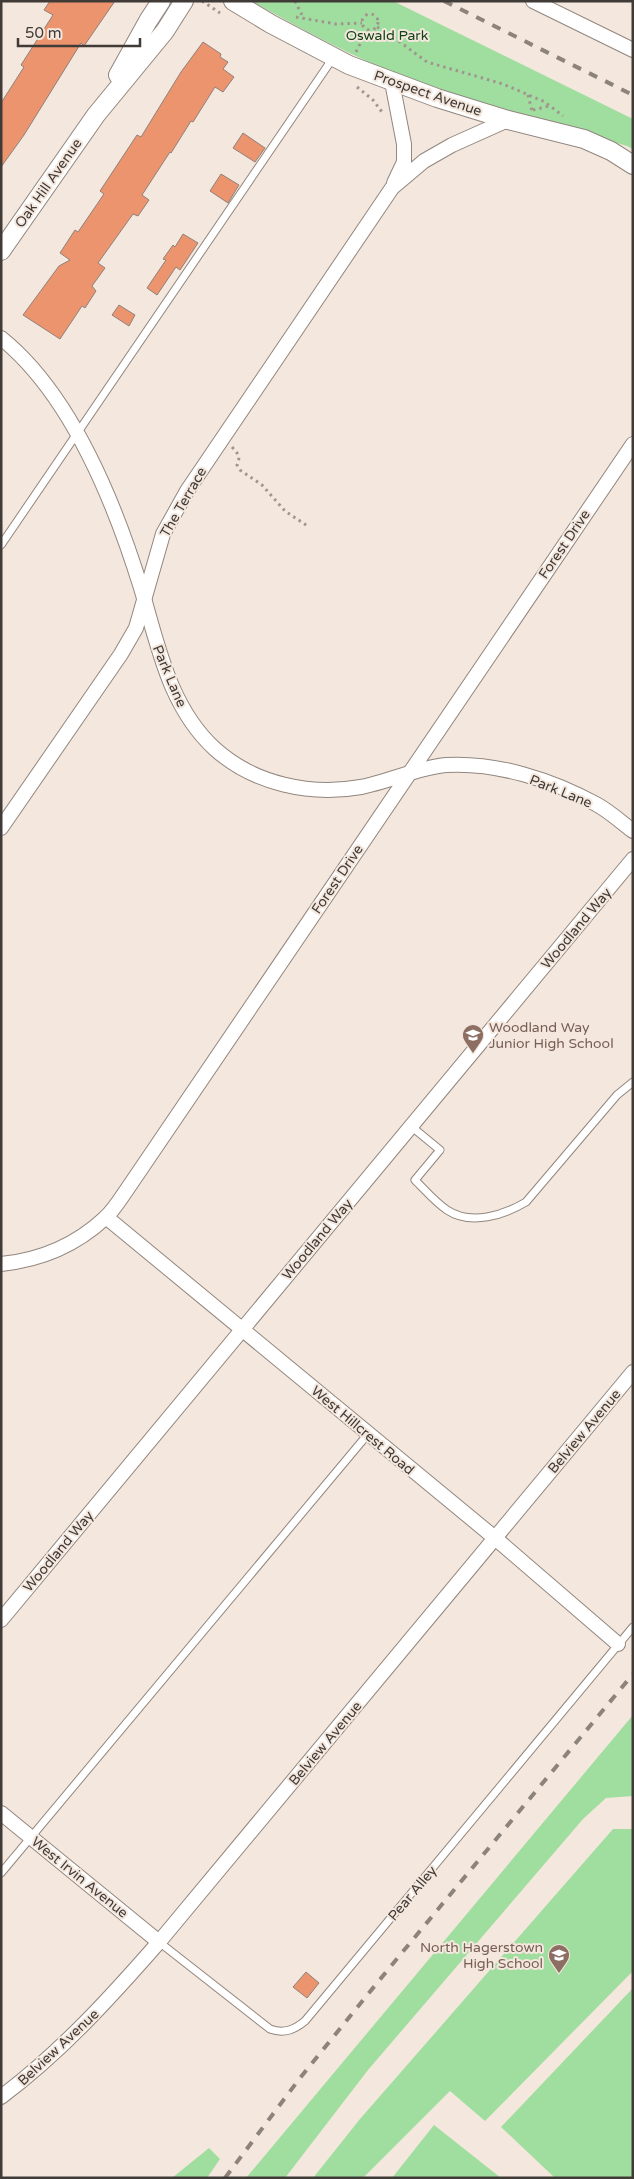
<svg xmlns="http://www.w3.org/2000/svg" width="634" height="2179" viewBox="0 0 634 2179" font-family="'Varela Round',sans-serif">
<rect width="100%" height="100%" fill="#f4e7dd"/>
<g fill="#a0de9f">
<path d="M252,1H393L633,119V149L627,146C565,127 502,112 441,91C374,68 313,36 252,1Z"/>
<path d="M633,1715V1796L606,1798L583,1819L368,2070L285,2178H246Z"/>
<path d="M613,1829H633V1971L485,2121L450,2091L363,2178H313L360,2119Z"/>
<path d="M633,1988V2178H555L501,2127Z"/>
<path d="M434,2125L501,2178H392Z"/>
<path d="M209,2148L220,2159L207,2178H172Z"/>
</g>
<g fill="#eb946d" stroke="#8f817b">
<path d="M50,1H115L84,46L81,43L24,135L1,167V103L24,67L21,65L53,15L44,10Z"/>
<path d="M203,42L221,54L220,57L228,62L223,69L234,77L223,92L215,87L193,122L191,121L171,153L170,152L142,195L149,200L138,216L133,214L98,263L105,268L92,286L96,291L85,308L82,306L60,339L23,315L59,266L70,260L60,253L75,230L78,232L104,194L100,191L137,135L141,137L181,72Z"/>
<path d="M243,133L265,148L255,162L233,148Z"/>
<path d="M221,174L239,185L228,203L210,191Z"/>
<path d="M183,234L198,243L180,270L176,267L157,295L147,288L166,260L163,259L173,245L175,247Z"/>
<path d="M119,305L135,315L129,326L112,315Z"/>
<path d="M306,1972L319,1983L307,1998L293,1987Z"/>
</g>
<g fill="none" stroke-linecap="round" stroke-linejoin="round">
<g stroke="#92867e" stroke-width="9">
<g id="service">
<path d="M1,545L333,58"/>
<path d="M412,1127L440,1150L415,1180C425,1190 435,1202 447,1210C471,1226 504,1215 526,1202L617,1095L633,1082"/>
<path d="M1,1873L368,1434"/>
<path d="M159,1942L270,2029C284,2034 294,2030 305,2021L633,1627"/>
</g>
</g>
<g stroke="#92867e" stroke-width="16">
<g id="minor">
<path d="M533,1L633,50"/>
<path d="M392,82L404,144V162L394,183"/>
<path d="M1,338C72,395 115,504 141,588C158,645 169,707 215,749C254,784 310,796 361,787C388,782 419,767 446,765C497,762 552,780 596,804C609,811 621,822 633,831"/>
<path d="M1,828L121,654L136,628L163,534L187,491L392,188L424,161L452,145L508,120"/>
<path d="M106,1217L495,1538L618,1644"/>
<path d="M1,1264C41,1260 75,1246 105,1218C114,1210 121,1198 128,1188L633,444"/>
<path d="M1,1620L633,859"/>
<path d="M1,1813L159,1942"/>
<path d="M1,2097C61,2052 110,1998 159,1942L633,1372"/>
</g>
</g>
<g stroke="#92867e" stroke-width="20">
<g id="tertiary">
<path d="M233,1L271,24L349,65L437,98L508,120L584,139L611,151L633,165"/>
<path d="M118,75L148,21L161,1"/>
<path d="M1,251L96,115L165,31L184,1"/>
</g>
</g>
<g stroke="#a09690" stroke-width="3" stroke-dasharray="2.5 4" stroke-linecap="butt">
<path d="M202,1L220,13"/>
<path d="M295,1L304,19"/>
<circle cx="370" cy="22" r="8"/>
<path d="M296,17L336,24L362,23"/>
<path d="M377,27L385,31L427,62L503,84L545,102L563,116"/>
<path d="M356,52L367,30"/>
<path d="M357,87L373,100L382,112"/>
<path d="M528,95L532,111"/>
<path d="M533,110L549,106"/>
<path d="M232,447C238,454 241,456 237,465L240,470L262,485L285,511L309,527"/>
</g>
<use href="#service" stroke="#fff" stroke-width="7"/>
<use href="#minor" stroke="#fff" stroke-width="14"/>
<use href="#tertiary" stroke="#fff" stroke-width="18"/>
<g stroke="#8c837d" stroke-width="4" stroke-dasharray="9 9" stroke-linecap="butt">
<path d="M444,1L633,95"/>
<path d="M225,2178L300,2078L386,1972L633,1674"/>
</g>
</g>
<defs>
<g id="school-pin" transform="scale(1.125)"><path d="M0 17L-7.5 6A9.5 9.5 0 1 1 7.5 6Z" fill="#8d6e63" stroke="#f4e7dd"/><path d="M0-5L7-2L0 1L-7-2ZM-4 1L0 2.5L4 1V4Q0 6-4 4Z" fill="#fff"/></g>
</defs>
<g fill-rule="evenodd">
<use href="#school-pin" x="473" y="1035"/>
<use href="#school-pin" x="559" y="1955"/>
</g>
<g text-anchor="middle" stroke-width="4" stroke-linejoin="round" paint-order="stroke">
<g font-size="14" fill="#134216" stroke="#f4e7dd">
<text x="387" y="40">Oswald Park</text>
</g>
<g font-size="14" fill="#413b38" stroke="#f4e7dd">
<text transform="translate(428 93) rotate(19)" y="5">Prospect Avenue</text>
<text transform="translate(48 183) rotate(-55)" y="5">Oak Hill Avenue</text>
<text transform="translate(183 502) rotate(-60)" y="5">The Terrace</text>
<text transform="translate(564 544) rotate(-56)" y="5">Forest Drive</text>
<text transform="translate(170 676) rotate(67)" y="5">Park Lane</text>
<text transform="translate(561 791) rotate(22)" y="5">Park Lane</text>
<text transform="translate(337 879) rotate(-56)" y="5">Forest Drive</text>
<text transform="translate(576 928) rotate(-50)" y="5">Woodland Way</text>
<text transform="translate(317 1239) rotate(-50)" y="5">Woodland Way</text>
<text transform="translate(363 1430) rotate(40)" y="5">West Hillcrest Road</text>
<text transform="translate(584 1431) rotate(-50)" y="5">Belview Avenue</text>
<text transform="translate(58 1551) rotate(-50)" y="5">Woodland Way</text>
<text transform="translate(325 1743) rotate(-50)" y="5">Belview Avenue</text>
<text transform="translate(80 1877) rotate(39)" y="5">West Irvin Avenue</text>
<text transform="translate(412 1893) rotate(-50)" y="5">Pear Alley</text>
<text transform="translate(58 2047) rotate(-43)" y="5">Belview Avenue</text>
</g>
<g font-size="14" fill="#785e54" stroke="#f4e7dd" text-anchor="start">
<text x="489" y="1032">Woodland Way<tspan x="489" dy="16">Junior High School</tspan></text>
<text x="543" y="1952" text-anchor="end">North Hagerstown<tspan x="543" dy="16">High School</tspan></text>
</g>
</g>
<rect width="634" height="2179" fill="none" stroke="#413b38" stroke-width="5"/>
<path d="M18 38v8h122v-8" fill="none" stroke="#413b38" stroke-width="2.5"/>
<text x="25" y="38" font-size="15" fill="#413b38" stroke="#f4e7dd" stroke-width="4" paint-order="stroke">50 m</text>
</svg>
